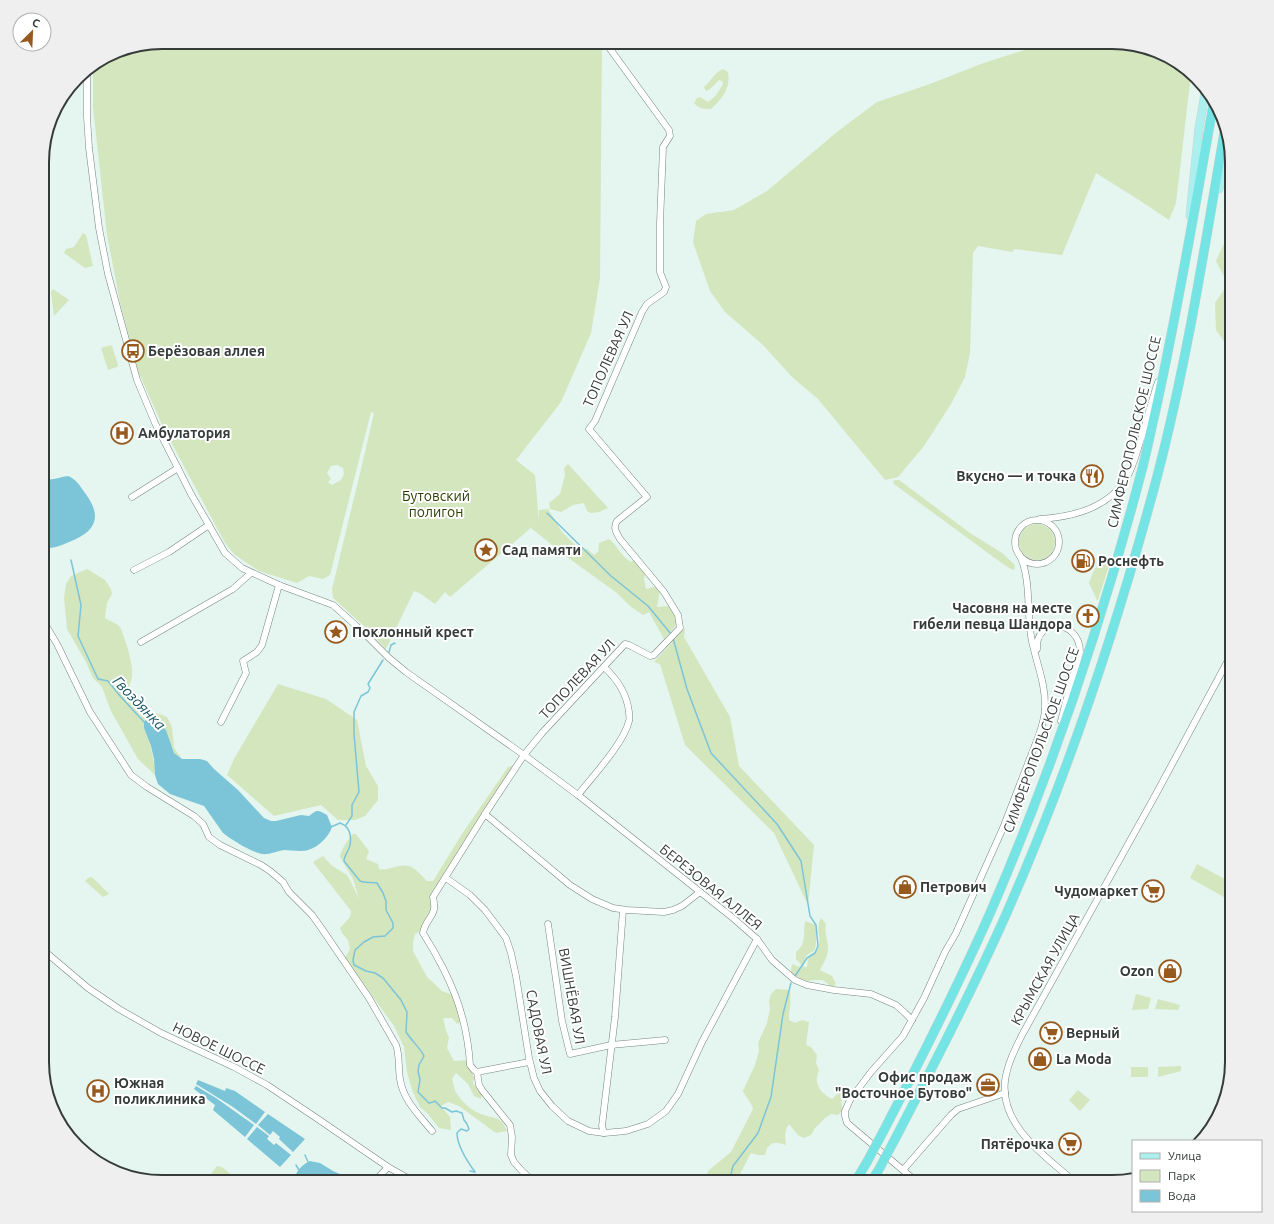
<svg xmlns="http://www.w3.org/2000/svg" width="1274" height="1224" viewBox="0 0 1274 1224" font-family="Ubuntu,sans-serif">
<rect width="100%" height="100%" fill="#e4f6ef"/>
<g fill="#d4e6be" fill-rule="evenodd">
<path d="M162,42H602L600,278L591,333L561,402L516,460L535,475L539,521L450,597L445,592L435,604L421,594L414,591L386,649L365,627L333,598L332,589L361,469L374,413L371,412L330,575L323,579L309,576L297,583L259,571L235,555L225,543L163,427L138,371L120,302L107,235L93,107V65L116,51ZM337,465L343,468L344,474L341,480L332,485L328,482L331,479L327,473L331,466Z"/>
<path d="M1049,42H1120L1165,54L1191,74L1176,203L1169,220L1139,200L1096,173L1062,255L1015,249L1012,252L978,246L973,253L970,353L965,377L951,404L924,446L898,477L885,480L818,399L792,377L763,345L725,312L710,291L693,242L696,221L706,214L734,210L767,191L837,132L877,102L930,84L981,64Z"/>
<path d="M723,69L728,72C731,88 722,99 711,109C704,109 699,109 694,103L697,98L700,97L708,102C715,98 719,91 723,84L722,81L719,80L710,89L706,91L704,87C711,81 715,72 723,69Z"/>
<path d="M1232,194V353L1216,330L1215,303L1228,284L1216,261L1226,239Z"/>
<path d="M83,233L86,235L93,266L85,268L64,253L66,249L74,247Z"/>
<path d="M53,289L69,300L54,316L51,292Z"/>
<path d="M111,345L112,346L118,365L117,367L108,370L101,348Z"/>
<path d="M568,464L608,508L599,512L591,513L587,511L584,503L573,505L561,512L550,509L549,503L560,494L565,475L564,468Z"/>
<path d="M895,480H899L970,533L1002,553L1015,565L1014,570L1009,568L992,556L894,484L893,482Z"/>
<path d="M548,509L562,532L573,543L579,548L587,549L594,555L598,552L599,543L609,539C618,546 621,557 631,562L636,559L646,570L644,579L646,589L657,586L660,589L657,607L668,606L676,615V625L664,639L649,612L643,615L630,606L617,593L567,557L531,528L539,521V510Z"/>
<circle cx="1037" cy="542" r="18"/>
<path d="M1112,556L1098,600H1097L1089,583C1095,566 1096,565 1112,556Z"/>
<path d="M87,569L105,580L111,589L112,594L107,603L105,618L118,625L121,629L128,649L132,668V677L129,687V692L135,701L143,708L152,712L162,715L167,717L172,727L174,748L182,759L174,753L166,730L144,728C151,744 154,758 155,775L138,759L111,711L102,687L93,678L86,662L67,629L64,598L66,584L71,576Z"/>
<path d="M685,628L684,637L730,717L739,766L814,845L808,905L774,833L685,745L660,664L654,662Z"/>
<path d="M278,684L326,699L357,720L366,766L378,786V800L365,816L355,820H338L321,805L274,816L227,775L234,759Z"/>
<path d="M514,765L433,896L435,905L424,929L415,934L413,942V951L427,977L442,991L453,995L466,1020L457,1024L452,1018H443L446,1031L449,1037L447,1048L454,1061L469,1060L471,1071L474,1077L473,1084L482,1094L481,1099L474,1096L468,1084L456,1073L452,1079C454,1084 454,1090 457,1094C463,1103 473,1112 484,1115C498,1120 500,1115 507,1131L496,1133L459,1106L448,1102L441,1106L450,1117L451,1130L439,1128L428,1114L420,1107L412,1090L407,1072L404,1047L394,1026L345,958L350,949L348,940L342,933L340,928L350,917L351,911L313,862L323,856L331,865L347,875L351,882L359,899L353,879L340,857C340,852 349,837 353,834H356L369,851L366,859L378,864L379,869C391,871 402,861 413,868C418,871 423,877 427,881H433L462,834L508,767Z"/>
<path d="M1197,864L1232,883L1231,901L1190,878Z"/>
<path d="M91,877L93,878L109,894L103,897L85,881L88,878Z"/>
<path d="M821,918L826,924C824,932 828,940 828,949C828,956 823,964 820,970L832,976L836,984L832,987L823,980H813L809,981L801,979L791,972L792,964L800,967H803L796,959V952C807,944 803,933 805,921L816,925V945L814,951C806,954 803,959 804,967H807L808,960L810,955C828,947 813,931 821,918Z"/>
<path d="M776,989L790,990C790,996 791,1002 790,1007C789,1011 789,1015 789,1020L795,1023L802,1020L809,1022L806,1045L811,1047L817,1055L816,1063L819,1070C813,1083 820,1093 832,1099L843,1089L848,1094L841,1102L843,1110L838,1115L831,1114L825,1118L815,1128L811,1135L804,1138L798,1135L789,1124C784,1131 785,1137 786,1145L779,1143H772L767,1148L765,1155H758L751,1153C745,1163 742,1173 734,1182L724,1181L722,1174H707L708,1171L731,1152L753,1109C751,1101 746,1098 743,1091L755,1065L759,1051L758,1043L767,1023L770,1009L769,1001L771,994Z"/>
<path d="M1136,994L1151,998L1148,1009L1132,1010Z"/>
<path d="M1158,999L1180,1005L1178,1010L1155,1009Z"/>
<path d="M1181,1066V1071L1158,1077V1067Z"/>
<rect x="1131" y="1067" width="17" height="10"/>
<path d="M1078,1090L1090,1100L1080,1111L1069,1100Z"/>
<path d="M217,1166L222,1167L233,1176L220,1177V1182H208V1178Z"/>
</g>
<g fill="#7cc4d7">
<path d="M68,476C76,479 80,486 85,493C103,517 96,532 69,542C60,546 52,549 42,548V478C51,482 59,477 68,476Z"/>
<path d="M147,717L155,721L166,730L174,753L182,759H200L207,761L214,769L238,790L264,818L271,821H276L301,815L309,816C317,810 317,809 327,815L332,827C329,836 319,847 308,850C301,852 291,850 284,850C277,851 269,855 262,854C251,852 232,840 223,833L204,806L170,794L158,784L155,775L154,759L151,746L144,728V723Z"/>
<path d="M198,1080L225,1091L226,1088L235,1091L265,1112L256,1124L233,1107L196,1084Z"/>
<path d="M196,1086L216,1098L254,1125L245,1137L213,1110L215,1105L194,1089Z"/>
<path d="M268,1114L305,1139L293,1152L279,1139L280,1137L273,1131L270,1135L258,1125Z"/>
<path d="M257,1127L269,1136L267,1139L274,1145L276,1143L291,1155L280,1167L247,1139Z"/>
<path d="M310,1161L320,1163L333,1171L349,1178L352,1182H296C292,1174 303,1164 310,1161Z"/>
</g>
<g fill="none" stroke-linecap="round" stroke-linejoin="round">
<g stroke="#7cc4d7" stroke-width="1.5">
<path d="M547,513L611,576L648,606L671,634"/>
<path d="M71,560L81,605L78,636L98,679L108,681L120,696L146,724"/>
<path d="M673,638L687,689L711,753L777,824L801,861L810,916L816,925L818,946L815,953L807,958L795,976"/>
<path d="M389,652L391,645L395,643"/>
<path d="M346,825L352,816V805L359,792L354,734V712L361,696L368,692L370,688L368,684L383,660"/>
<path d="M331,827L340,823C349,826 352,835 350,845C349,851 344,855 344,861L360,881C364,883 371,882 377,883L383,893L386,901V910L393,923V928L385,936L373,937L364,942L355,950L353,960L354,965L366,971L375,973L383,978L401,1000L407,1012L406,1032C411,1040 421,1049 424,1056L419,1065L418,1071L420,1080L418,1092L429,1103L433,1102L435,1101L442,1108H445L452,1112L456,1111L462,1113L464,1120L467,1124L469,1129L467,1131L461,1129L457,1133C457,1146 467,1161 475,1172"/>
<path d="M305,1155L308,1162"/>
<path d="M296,1165L299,1170"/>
<path d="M470,1171L475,1172"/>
<path d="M729,1182L733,1166L758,1133L771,1097L783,1014L791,983"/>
</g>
<g stroke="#758680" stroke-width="7">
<g id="minor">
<path d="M87,69V117L89,148L99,228L108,274L137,380L155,423L191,494L225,553L242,568L279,585L333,605L362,631L389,658L406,672L524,755L578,795L733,918L757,939L772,960L795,980L807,985L834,990L871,994L896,1005L905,1013L912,1020"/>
<path d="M1230,474L1232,478"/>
<path d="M132,497L178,468"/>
<path d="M1040,519C1072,517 1108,508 1126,479C1134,466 1137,450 1142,436C1147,418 1152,400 1158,382"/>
<circle cx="1037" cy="542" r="22"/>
<path d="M42,556L44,557"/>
<path d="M134,570L169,552L209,525"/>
<path d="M42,619L57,644L90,712L131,775L147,787L194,816L203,824L209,837L220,845L261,865L270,871L283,882L289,892L312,915L322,929L369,998L396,1045C400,1056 398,1067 400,1079C403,1100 419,1115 432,1131"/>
<path d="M141,642L233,589L251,573"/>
<path d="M1037,649C1035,617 1080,619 1080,652L1066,701L1061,721"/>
<path d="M221,722L246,673L243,661L257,652L262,645L279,585"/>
<path d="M578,795C592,777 624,743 629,721C630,719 629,715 629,712C627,694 617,679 604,667"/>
<path d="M485,814L570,885L592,899L613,908L627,910L664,912L673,910L682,906L700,892"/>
<path d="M446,878L470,895L485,910L506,938L511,953L516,976L529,1058L534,1078L540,1091L552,1106L568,1121L589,1131L604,1133L626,1131L648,1124L666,1111L678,1094L702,1042L757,939"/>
<path d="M548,924L562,1021L570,1054L611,1045L665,1040"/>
<path d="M42,949L88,988L119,1009L161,1033L234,1067L267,1085L315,1117L388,1167L415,1182"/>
<path d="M529,1062L477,1072L474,1070L470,1065C467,1014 450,976 423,933C426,916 438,918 433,897L485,814L524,755L542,733L625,644L629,645L650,656L654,655L680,628L678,615L664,592L620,539C616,532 613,528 617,521L647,497L589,429L595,421L642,312L647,304L664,292L666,287L660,272V223L663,147L670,136L669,130L605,42"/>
<path d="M477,1072L479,1085L482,1090L510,1125L512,1137L511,1155L514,1162L522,1171L534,1182"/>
<path d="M604,1133L602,1126L615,1017L623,910"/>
<path d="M903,1170L951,1115L958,1109L1005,1093"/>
<path d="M374,1182L388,1167"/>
<path d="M917,1182L847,1123L845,1116V1111L850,1100L871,1072L903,1036L924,998L945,952L956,933L1003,828L1039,735C1042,726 1045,717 1045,708C1046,683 1035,660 1031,636C1027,611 1031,576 1019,554"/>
<path d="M1075,1182C1045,1156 1000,1126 1005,1081C1007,1065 1015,1049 1022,1035L1156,794L1232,653"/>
</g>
</g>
<g stroke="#d2d4d3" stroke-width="9">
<g id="major">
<path d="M1219,189L1229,144"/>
<path d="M1190,216L1199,128L1206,88"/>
</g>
</g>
<g stroke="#d2d4d3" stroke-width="10">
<g id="highway">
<path d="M883,1132C921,1059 958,986 991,911C1052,770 1101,625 1140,477C1146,456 1150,434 1155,413C1178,310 1195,206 1214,101"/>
<path d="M894,1141C932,1068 970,995 1004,919C1067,777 1117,627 1157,477C1187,362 1205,245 1225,128"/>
<path d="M855,1182L867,1162"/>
<path d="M871,1182L878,1171"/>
</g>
</g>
<use href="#minor" stroke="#fff" stroke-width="6"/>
<use href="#major" stroke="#acefef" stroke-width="8"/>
<use href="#highway" stroke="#74e5e4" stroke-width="9"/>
<g stroke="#d2d4d3" stroke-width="10" stroke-linecap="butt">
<g id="highway-bridge">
<path d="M867,1162L883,1132"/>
<path d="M878,1171L894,1141"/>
</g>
</g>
<use href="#highway-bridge" stroke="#74e5e4" stroke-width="9"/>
</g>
<defs>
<g id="bus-ring" transform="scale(1.15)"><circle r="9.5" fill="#fff" stroke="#975a1e" stroke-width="1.5"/><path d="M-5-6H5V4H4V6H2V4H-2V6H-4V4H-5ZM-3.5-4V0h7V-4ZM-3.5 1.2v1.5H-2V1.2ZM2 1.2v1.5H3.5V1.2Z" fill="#975a1e"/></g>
<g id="hospital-ring" transform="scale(1.15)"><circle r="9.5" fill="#fff" stroke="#975a1e" stroke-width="1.5"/><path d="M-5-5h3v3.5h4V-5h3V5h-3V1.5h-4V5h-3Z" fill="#975a1e"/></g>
<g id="restaurant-ring" transform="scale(1.15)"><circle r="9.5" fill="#fff" stroke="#975a1e" stroke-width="1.5"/><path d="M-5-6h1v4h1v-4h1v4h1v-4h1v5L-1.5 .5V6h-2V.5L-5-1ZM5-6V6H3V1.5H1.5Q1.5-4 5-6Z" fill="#975a1e"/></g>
<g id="sight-ring" transform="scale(1.15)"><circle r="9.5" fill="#fff" stroke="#975a1e" stroke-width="1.5"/><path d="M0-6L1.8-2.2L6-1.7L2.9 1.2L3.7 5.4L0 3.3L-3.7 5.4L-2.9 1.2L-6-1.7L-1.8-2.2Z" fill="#975a1e"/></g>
<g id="fuel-ring" transform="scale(1.15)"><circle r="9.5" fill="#fff" stroke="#975a1e" stroke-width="1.5"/><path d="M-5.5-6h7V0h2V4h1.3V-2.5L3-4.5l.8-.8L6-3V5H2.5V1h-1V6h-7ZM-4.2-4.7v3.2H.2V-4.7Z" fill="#975a1e"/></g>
<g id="church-ring" transform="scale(1.15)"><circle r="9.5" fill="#fff" stroke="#975a1e" stroke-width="1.5"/><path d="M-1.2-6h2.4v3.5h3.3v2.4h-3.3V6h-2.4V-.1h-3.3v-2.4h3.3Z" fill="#975a1e"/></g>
<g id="shop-ring" transform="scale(1.15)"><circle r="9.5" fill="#fff" stroke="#975a1e" stroke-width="1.5"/><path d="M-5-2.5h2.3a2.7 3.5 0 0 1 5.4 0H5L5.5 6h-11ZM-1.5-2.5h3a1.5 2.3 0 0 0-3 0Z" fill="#975a1e"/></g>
<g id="supermarket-ring" transform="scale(1.15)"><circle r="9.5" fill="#fff" stroke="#975a1e" stroke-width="1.5"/><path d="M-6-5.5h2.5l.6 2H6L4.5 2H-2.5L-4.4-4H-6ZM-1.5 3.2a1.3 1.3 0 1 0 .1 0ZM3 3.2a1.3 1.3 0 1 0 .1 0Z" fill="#975a1e"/></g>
<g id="office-ring" transform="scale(1.15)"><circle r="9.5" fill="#fff" stroke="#975a1e" stroke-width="1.5"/><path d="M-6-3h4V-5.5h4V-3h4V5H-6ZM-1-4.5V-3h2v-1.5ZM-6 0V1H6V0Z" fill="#975a1e"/></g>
</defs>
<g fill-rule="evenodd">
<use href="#bus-ring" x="133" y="351"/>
<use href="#hospital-ring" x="122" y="433"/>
<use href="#restaurant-ring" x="1092" y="476"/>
<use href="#sight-ring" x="486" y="550"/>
<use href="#fuel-ring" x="1083" y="561"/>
<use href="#church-ring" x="1088" y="616"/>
<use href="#sight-ring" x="336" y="632"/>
<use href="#shop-ring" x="905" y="887"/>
<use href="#supermarket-ring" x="1153" y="891"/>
<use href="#shop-ring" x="1170" y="971"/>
<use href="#supermarket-ring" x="1051" y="1033"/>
<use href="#shop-ring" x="1040" y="1059"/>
<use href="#office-ring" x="988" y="1085"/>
<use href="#hospital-ring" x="98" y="1091"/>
<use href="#supermarket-ring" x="1070" y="1144"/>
</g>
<g text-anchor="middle" stroke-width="4" stroke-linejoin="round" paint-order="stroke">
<g font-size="14" font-weight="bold" fill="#343b39" stroke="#fff" text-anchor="start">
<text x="148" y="356">Берёзовая аллея</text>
<text x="138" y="438">Амбулатория</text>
<text x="1076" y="481" text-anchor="end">Вкусно — и точка</text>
<text x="502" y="555">Сад памяти</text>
<text x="1098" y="566">Роснефть</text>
<text x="1072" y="613" text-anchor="end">Часовня на месте<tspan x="1072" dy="16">гибели певца Шандора</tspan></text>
<text x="352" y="637">Поклонный крест</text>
<text x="920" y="892">Петрович</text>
<text x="1138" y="896" text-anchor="end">Чудомаркет</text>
<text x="1154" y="976" text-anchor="end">Ozon</text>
<text x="1066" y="1038">Верный</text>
<text x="1056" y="1064">La Moda</text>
<text x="972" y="1082" text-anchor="end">Офис продаж<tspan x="972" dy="16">"Восточное Бутово"</tspan></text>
<text x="114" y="1088">Южная<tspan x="114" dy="16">поликлиника</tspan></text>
<text x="1054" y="1149" text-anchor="end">Пятёрочка</text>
</g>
<g font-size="14" fill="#343b39" stroke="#fff">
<text transform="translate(608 359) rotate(-66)" y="5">ТОПОЛЕВАЯ УЛ</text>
<text transform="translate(1134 432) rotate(-77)" y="5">СИМФЕРОПОЛЬСКОЕ ШОССЕ</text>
<text transform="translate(577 679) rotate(-47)" y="5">ТОПОЛЕВАЯ УЛ</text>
<text transform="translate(1041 740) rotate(-70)" y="5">СИМФЕРОПОЛЬСКОЕ ШОССЕ</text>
<text transform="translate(711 887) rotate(39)" y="5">БЕРЕЗОВАЯ АЛЛЕЯ</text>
<text transform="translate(1045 969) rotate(-61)" y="5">КРЫМСКАЯ УЛИЦА</text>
<text transform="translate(572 996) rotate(80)" y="5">ВИШНЁВАЯ УЛ</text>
<text transform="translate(539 1032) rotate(79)" y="5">САДОВАЯ УЛ</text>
<text transform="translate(219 1048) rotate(26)" y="5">НОВОЕ ШОССЕ</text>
</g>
<g font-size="14" fill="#2b3f02" stroke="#fff">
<text x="436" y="501">Бутовский<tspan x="436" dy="16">полигон</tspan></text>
</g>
<g font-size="15" font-style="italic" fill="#185563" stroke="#fff">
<text transform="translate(139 703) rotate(46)" y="5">Гвоздянка</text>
</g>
</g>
<path d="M0 0H1274V1224H0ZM162 49H1112A113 113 0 0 1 1225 162V1062A113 113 0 0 1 1112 1175H162A113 113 0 0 1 49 1062V162A113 113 0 0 1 162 49Z" fill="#efefef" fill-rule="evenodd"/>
<path fill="none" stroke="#343b39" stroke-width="2" d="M162 49H1112A113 113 0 0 1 1225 162V1062A113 113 0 0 1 1112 1175H162A113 113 0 0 1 49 1062V162A113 113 0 0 1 162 49Z"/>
<rect x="1132" y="1140" width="130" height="72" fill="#ffffff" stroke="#aeb1b0"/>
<rect x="1140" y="1153" width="20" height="6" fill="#acefef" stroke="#aeb1b0"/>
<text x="1168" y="1160" font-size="12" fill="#343b39">Улица</text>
<rect x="1140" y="1170" width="20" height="12" fill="#d4e6be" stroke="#aeb1b0"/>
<text x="1168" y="1180" font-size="12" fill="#343b39">Парк</text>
<rect x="1140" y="1190" width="20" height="12" fill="#7cc4d7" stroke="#aeb1b0"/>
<text x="1168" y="1200" font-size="12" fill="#343b39">Вода</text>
<g transform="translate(32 32) rotate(24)"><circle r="19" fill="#ffffff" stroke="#aeb1b0"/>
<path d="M0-3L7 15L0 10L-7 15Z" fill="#975a1e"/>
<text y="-6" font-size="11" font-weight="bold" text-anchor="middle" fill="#343b39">С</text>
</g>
</svg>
